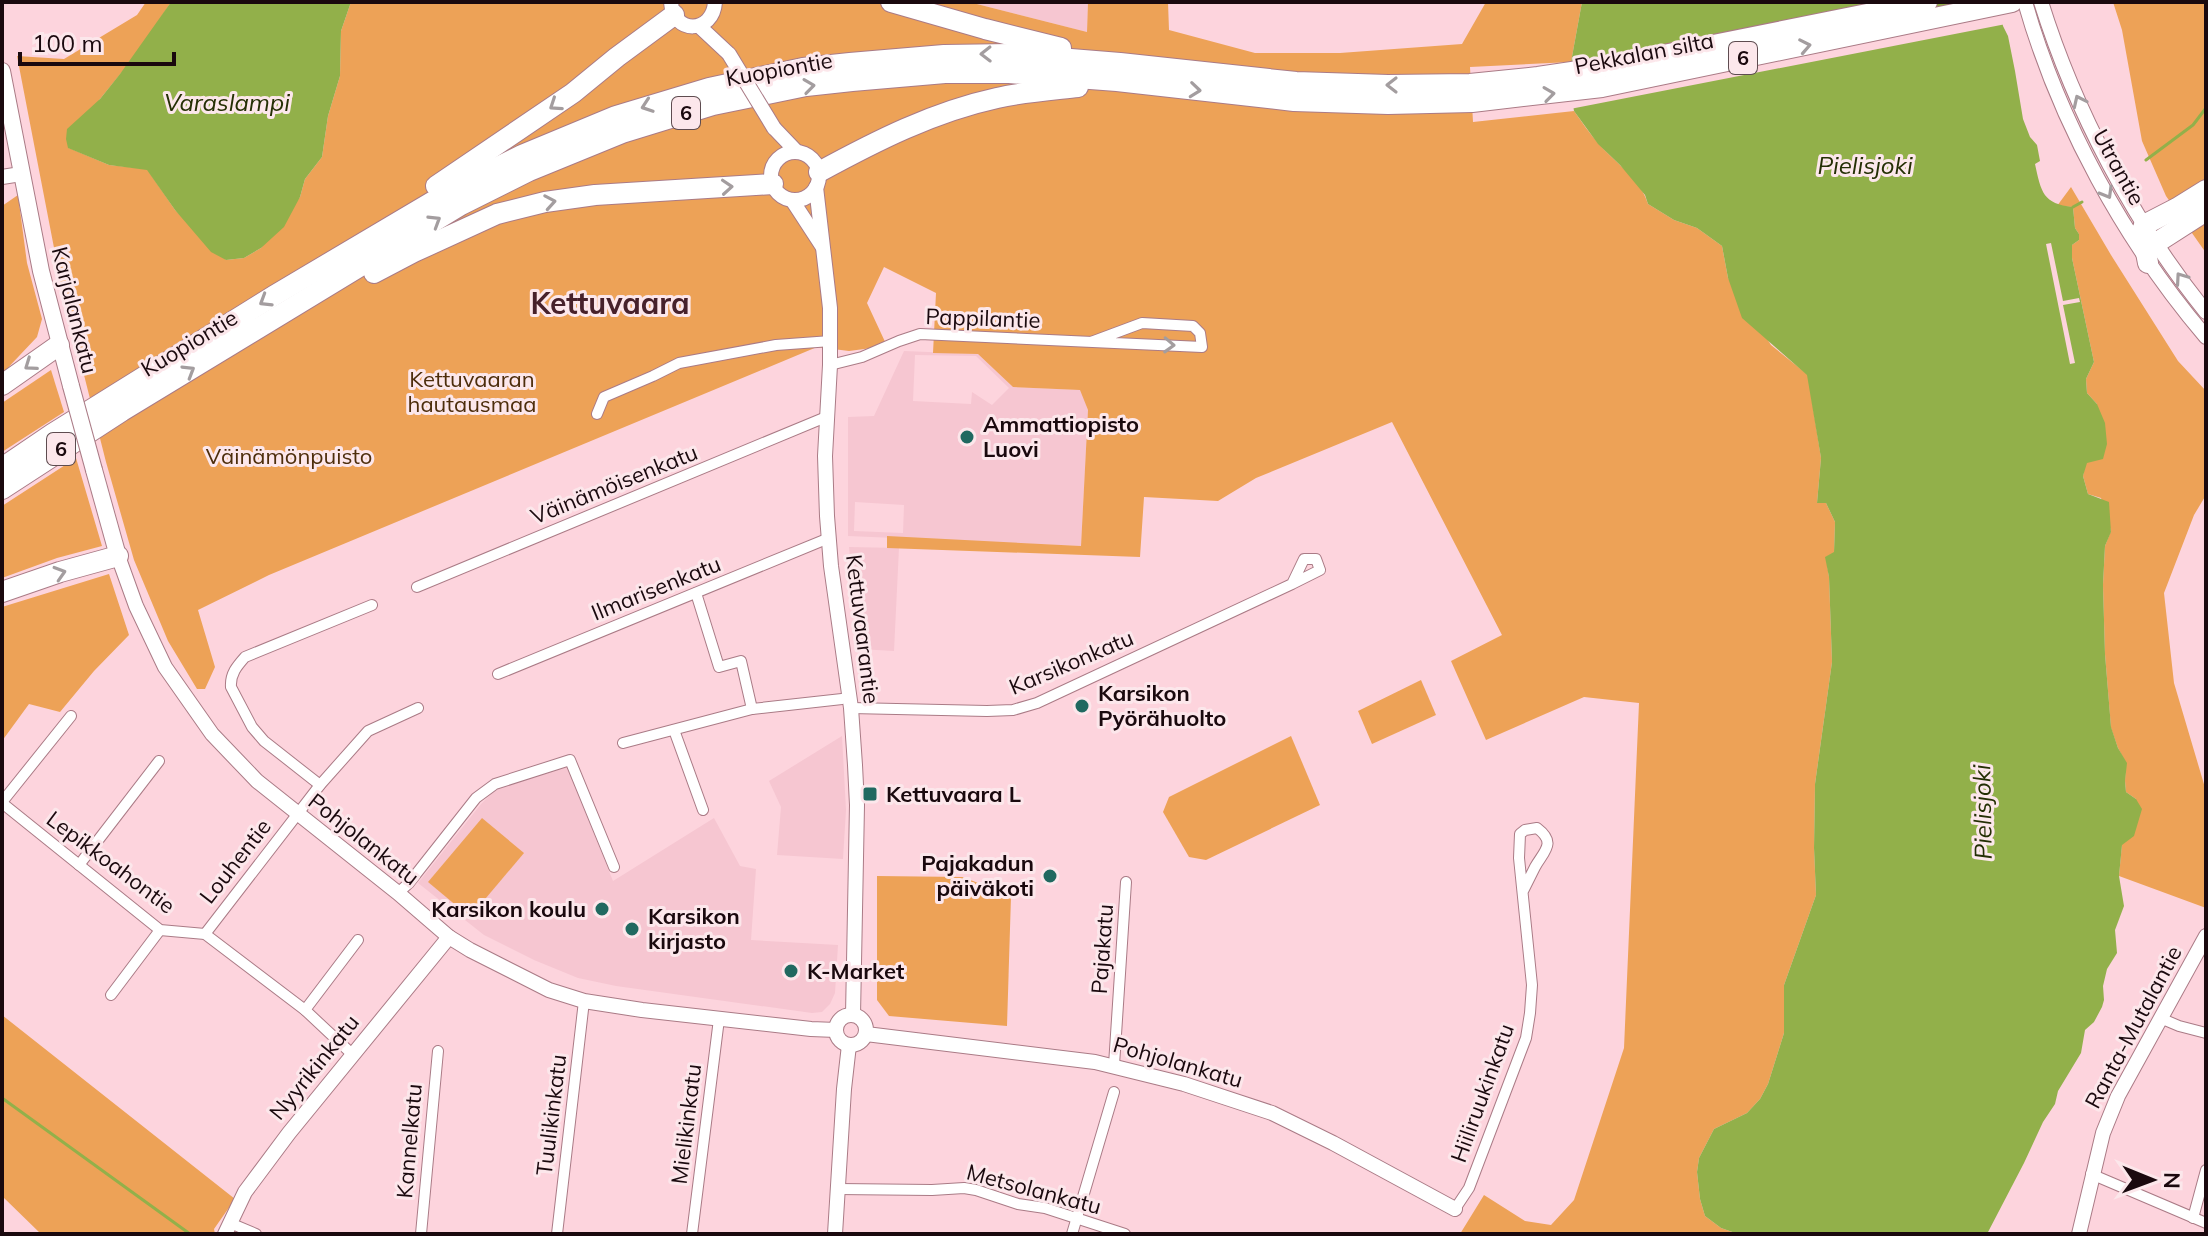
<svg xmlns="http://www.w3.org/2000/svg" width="2208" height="1236" viewBox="0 0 2208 1236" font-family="Mulish,sans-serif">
<rect width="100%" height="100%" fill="#fdd4dd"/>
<g fill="#f6c6d1" fill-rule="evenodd">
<path d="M969,2H1088L1087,32Z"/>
<path d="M904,351L978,354L1013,387L1081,390L1088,410L1081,546L848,536V417L874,416ZM915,355L976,356L1009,388L992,405L972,392L971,404L913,401ZM855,502L904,505L903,533L854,531Z"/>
<path d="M849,547L899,548L894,651L860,649Z"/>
<path d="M842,736L846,810L843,859L777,855L781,807L769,781Z"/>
<path d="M567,767L613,881L714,818L740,866L756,869L751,940L838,945L835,993L830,1004L822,1012L812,1013L616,986L578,978L534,960L484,935L418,883L481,804L492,793L501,788Z"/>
</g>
<g fill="#eda257">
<path d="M146,2H171L139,51L100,99L69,148L109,165L147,169L175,210L226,260L244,258L261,248L300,197L305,179L322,157L328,116L340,76L341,31L351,2H969L1087,32L1088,2H1168L1169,30L1255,53H1340L1462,44L1486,2H1582L1571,62L1470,67L1473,122L1574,111C1582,122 1589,133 1598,143C1614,162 1641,179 1648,204L1674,220L1697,228L1722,246L1728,278L1771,345L1808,375L1821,458L1817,503H1826L1835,522L1834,553L1826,557L1829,577L1832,662L1815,784L1814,848L1816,895L1784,985V1033L1768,1084L1760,1099L1747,1113L1714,1129L1699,1158L1697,1172L1700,1199L1705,1216L1721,1228L1738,1234H1460L1484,1195L1525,1221L1551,1225L1574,1200L1624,1048L1639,703L1584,697L1486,740L1451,661L1502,635L1392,422L1256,478L1218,501L1144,497L1140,557L887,548V536L1081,546L1088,410L1080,390L1013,387L978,354L933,353L936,293L884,267L867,303L887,346L849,351L817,347L269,575L198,610L215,667L205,689H197L168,641L134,560L106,462L61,284L17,56L64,59L137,15Z"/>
<path d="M2113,2H2206V253L2166,196L2142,141L2122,30Z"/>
<path d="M2071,187L2111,255L2178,361L2206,391V495L2194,515L2164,593L2174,683L2206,791V908L2119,876L2122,844L2136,799L2126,792L2125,781L2126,763L2118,748L2111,728L2105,654L2103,585L2105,546L2111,531L2101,498L2088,494L2083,476L2097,404L2087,393L2086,379L2094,362L2072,258V245L2079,240V234L2075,228L2073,207L2057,206Z"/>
<path d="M18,195L27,263L42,319L37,337L2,374V206Z"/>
<path d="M51,370L64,412L2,452V403Z"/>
<path d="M76,458L102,546L57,558L2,578V506Z"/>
<path d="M109,574L129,635L94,671L60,712L29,704L2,741V607Z"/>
<path d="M1421,680L1436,715L1372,744L1358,711Z"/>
<path d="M1291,736L1320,805L1206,860L1189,857L1163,812L1169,797Z"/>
<path d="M482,818L524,853L470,917L428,882Z"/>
<path d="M877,876L963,877L1011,896L1007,1026L889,1016L877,1000Z"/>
<path d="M2,1015L235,1199L214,1229L215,1234H41L2,1196Z"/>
</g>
<g fill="#92b04a">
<path d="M171,2H351L341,31L340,76L328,116L322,157L305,179L300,197L284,227L261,248L244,258L226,260L211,252L175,210L147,170L109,165L68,148L66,139L67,129L100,99L120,74Z"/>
<path d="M1582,2H1998L2003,26L2008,36L2015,71L2023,119L2030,137L2037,145L2040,161L2035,164C2041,192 2043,204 2073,207L2075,228L2079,234V240L2072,245V258L2094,362L2086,379L2087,393L2097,404L2105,423L2107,444L2103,459L2087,463L2083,476L2088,494L2109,502L2111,532L2105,546L2103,585L2105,654L2111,727L2118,748L2127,763L2125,781L2126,792L2136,799L2142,809L2134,836L2122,845L2119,876L2124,906L2115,930L2117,953L2107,969L2103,986L2104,1000L2102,1007L2094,1022L2085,1030L2081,1053L2058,1091L2055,1104L2043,1122L2024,1163L1987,1234H1738L1721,1228L1705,1216L1700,1199L1697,1172L1699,1158L1714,1129L1747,1113L1760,1099L1768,1084L1784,1033V985L1816,895L1814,848L1815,784L1832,662L1829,577L1825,557L1834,552L1835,522L1826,503H1817L1821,458L1807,375L1742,318L1728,278L1722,246L1697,228L1674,220L1648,204L1645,195L1620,165L1598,144L1574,111L1571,93V62Z"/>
</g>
<g fill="#fdd4dd">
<path d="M2002,2L2006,24L1570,109L1567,93Z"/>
<path d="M2051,243L2063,301L2079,298L2080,302L2063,305L2075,363L2070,364L2046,244Z"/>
</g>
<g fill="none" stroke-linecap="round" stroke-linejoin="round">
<g stroke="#92b04a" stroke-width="3">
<path d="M2146,160L2193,125L2206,108"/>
<path d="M2073,207L2082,202"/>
<path d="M2,1098L190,1234"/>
</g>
<g stroke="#aa7b86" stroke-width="12">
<g id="minor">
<path d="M830,365L862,357L899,341L920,334L1202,347L1200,333L1193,326L1142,323L1091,342"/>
<path d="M597,414L604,397L653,376L679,363L776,345L831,341"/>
<path d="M417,587L826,417"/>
<path d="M696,593L719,667L741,661L752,709"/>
<path d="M498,674L829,538"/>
<path d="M851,708L987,711L1013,710L1037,703L1292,584L1304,559H1316L1320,570L1292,584"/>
<path d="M674,730L703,810"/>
<path d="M623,743L752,709L842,699"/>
<path d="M320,785L264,741L252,727L231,687C230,674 237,666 245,657L372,605"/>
<path d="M2,802L71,716"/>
<path d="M2,803L160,930L205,934L305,1010L352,1054"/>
<path d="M79,865L159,761"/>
<path d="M398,893L409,883L476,798L495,784L570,760L614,867"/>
<path d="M205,934L320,785L368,731L418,708"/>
<path d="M111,995L160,930"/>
<path d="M305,1010L358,940"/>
<path d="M2160,1018L2179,1026L2206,1033"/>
<path d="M1114,1065L1126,882"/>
<path d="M2091,1174L2206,1223"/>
<path d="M838,1189L932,1190L964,1188L976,1190L1018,1204L1045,1208L1125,1234"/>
<path d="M1455,1209L1469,1188L1526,1038L1530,1013L1532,985L1519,858L1520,834L1525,830L1537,828C1557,843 1544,851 1535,867C1531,875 1527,883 1523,891"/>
<path d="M2193,1218L2206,1170"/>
<path d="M230,1223L256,1234"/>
<path d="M421,1234L438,1051"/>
<path d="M557,1234L584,1001"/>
<path d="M692,1234L719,1019"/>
<path d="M1072,1234L1114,1092"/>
</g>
</g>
<g stroke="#aa7b86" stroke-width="16">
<g id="tertiary">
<path d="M2,177L21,174"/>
<path d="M816,187L830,308V365L825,456L827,516L831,566L851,708L855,765L857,805L853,1015"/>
<path d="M792,200L822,246"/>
<path d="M118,556L136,606L165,667L212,734L257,781L398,893L449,937L470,950L549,990L584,1001L642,1010L811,1029L836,1030"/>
<circle cx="851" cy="1030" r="15"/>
<path d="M866,1034L1095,1062L1184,1084L1272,1113L1333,1143L1455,1209"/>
<path d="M225,1234L245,1192L289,1133L449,937"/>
<path d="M835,1234L844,1089L849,1045"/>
<path d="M2079,1234L2103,1133L2118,1096L2206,936"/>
</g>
</g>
<g stroke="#aa7b86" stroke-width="16">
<g id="secondary">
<path d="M671,2C673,35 713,34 715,2"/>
<path d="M2025,2C2059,122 2125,242 2206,337"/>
<path d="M2041,2C2075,111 2134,223 2206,312"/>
<path d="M699,26L729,54"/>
<path d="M774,128L797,152"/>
<circle cx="795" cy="176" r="24"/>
</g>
</g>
<g stroke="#aa7b86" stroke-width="18">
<g id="primary">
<path d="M2,71L41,271L71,386"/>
<path d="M94,470L118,556"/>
</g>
</g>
<g stroke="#aa7b86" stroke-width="22">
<g id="motorway">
<path d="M891,2L985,29L1061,48"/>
<path d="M819,172C876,141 933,112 997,98C1023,92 1051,90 1078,87"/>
<path d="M436,186L573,93L617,57L674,15"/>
<path d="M2136,235L2156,243L2206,211"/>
<path d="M2148,263L2142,232L2144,225L2177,208L2206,190"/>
<path d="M374,273L414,252L497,214L545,202L595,195L773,184"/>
<path d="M2,385L59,345"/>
<path d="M2,468L52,434L275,295L452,190L522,155L616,116L709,88L803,68L850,63L944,55L1011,54L1120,63L1296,82L1388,85L1470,84L1538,77L1599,68L1927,2"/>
<path d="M2,489L122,411L461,205L529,171L622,133L713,105L806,86L852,81L945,73H1009L1117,81L1294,101L1388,104L1472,102L1602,87L2012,2"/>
<path d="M2,592L60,572L118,556"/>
</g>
</g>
<use href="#minor" stroke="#fff" stroke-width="10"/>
<use href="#tertiary" stroke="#fff" stroke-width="14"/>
<use href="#secondary" stroke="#fff" stroke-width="14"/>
<use href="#primary" stroke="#fff" stroke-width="16"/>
<use href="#motorway" stroke="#fff" stroke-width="20"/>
<g stroke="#aa7b86" stroke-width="16" stroke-linecap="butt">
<path id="secondary-bridge" d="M729,54L774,128"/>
</g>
<g stroke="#aa7b86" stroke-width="18" stroke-linecap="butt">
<path id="primary-bridge" d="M71,386L94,470"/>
</g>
<use href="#secondary-bridge" stroke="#fff" stroke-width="14"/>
<use href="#primary-bridge" stroke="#fff" stroke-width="16"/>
</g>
<defs><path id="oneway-chevron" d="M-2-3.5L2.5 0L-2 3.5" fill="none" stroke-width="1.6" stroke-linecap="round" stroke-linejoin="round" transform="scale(2)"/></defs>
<g stroke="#a39d9f">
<use href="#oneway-chevron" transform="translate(1805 46) rotate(-11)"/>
<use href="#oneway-chevron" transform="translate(986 54) rotate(179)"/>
<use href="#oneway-chevron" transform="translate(1392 85) rotate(-180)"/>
<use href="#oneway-chevron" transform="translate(809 86) rotate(-8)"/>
<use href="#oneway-chevron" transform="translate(1195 90) rotate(6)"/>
<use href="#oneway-chevron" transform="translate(1549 94) rotate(-8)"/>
<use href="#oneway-chevron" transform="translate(2079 101) rotate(-115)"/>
<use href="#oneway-chevron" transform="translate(555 105) rotate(146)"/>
<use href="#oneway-chevron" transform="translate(647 106) rotate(161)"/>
<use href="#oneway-chevron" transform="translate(727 187) rotate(-4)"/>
<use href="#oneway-chevron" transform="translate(2107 193) rotate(60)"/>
<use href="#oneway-chevron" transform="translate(550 202) rotate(-10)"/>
<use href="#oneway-chevron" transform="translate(435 221) rotate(-32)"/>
<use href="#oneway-chevron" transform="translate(2181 278) rotate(-125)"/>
<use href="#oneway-chevron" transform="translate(265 301) rotate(148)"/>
<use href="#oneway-chevron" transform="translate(1169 345) rotate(2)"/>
<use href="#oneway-chevron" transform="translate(30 365) rotate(145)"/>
<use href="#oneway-chevron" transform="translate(189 371) rotate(-31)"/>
<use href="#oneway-chevron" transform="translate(60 573) rotate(-17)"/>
</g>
<g fill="#206960" stroke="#fce7eb" stroke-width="3">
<circle cx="967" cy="437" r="8"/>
<circle cx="1082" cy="706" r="8"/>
<rect x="862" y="786" width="16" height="16" rx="4"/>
<circle cx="1050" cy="876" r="8"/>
<circle cx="602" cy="909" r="8"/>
<circle cx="632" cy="929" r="8"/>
<circle cx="791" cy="971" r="8"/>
</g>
<g text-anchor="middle" stroke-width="6" stroke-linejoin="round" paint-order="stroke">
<g fill="#fce7eb" stroke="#5e4c50" stroke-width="2">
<rect x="1729" y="42" width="28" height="32" rx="6"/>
<rect x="672" y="97" width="28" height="32" rx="6"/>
<rect x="47" y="433" width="28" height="32" rx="6"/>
</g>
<g font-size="20" font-weight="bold" fill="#1a090e">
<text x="1743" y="65">6</text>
<text x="686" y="120">6</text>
<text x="61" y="456">6</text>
</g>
<g font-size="22" fill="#1a090e" stroke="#fce7eb">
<text transform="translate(1644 53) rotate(-11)" y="8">Pekkalan silta</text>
<text transform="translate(779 69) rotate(-10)" y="8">Kuopiontie</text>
<text transform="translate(2119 167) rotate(61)" y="8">Utrantie</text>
<text transform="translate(75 310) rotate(76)" y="8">Karjalankatu</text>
<text transform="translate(983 318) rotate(2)" y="8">Pappilantie</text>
<text transform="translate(189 343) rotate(-31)" y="8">Kuopiontie</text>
<text transform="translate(614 484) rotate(-22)" y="8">Väinämöisenkatu</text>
<text transform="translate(656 588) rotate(-22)" y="8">Ilmarisenkatu</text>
<text transform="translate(863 629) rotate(83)" y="8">Kettuvaarantie</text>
<text transform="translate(1071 662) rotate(-23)" y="8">Karsikonkatu</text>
<text transform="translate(364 839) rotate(38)" y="8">Pohjolankatu</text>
<text transform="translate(235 861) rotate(-52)" y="8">Louhentie</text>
<text transform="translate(111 862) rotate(37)" y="8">Lepikkoahontie</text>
<text transform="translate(1102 949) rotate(-86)" y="8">Pajakatu</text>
<text transform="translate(2133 1027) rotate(-62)" y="8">Ranta-Mutalantie</text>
<text transform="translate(1178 1062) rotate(16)" y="8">Pohjolankatu</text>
<text transform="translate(314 1067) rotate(-51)" y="8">Nyyrikinkatu</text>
<text transform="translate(1482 1093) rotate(-70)" y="8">Hiiliruukinkatu</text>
<text transform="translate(551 1115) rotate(-83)" y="8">Tuulikinkatu</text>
<text transform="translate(686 1124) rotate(-83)" y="8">Mielikinkatu</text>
<text transform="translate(409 1141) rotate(-85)" y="8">Kannelkatu</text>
<text transform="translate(1034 1189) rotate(15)" y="8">Metsolankatu</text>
</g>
<g font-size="22" fill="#4d2d0b" stroke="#fce7eb">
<text x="472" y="387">Kettuvaaran<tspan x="472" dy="25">hautausmaa</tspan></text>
<text x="289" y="464">Väinämönpuisto</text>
</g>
<g font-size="22" font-weight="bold" fill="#1a090e" stroke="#fce7eb" text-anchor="start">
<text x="983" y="432">Ammattiopisto<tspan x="983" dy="25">Luovi</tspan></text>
<text x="1098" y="701">Karsikon<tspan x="1098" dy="25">Pyörähuolto</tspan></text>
<text x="886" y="802">Kettuvaara L</text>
<text x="1034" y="871" text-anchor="end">Pajakadun<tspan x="1034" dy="25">päiväkoti</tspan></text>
<text x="586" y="917" text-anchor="end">Karsikon koulu</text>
<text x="648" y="924">Karsikon<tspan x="648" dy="25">kirjasto</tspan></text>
<text x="807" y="979">K-Market</text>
</g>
<g font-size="24" font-style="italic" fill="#242f04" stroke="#fce7eb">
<text x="227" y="111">Varaslampi</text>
<text x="1865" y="174">Pielisjoki</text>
<text transform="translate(1983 812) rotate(-91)" y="8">Pielisjoki</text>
</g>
<g font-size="30" font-weight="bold" fill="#47212b" stroke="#fce7eb">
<text x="610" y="314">Kettuvaara</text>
</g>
</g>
<rect width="2208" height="1236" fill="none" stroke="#1a090e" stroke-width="8"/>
<g transform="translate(2152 1180) rotate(91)" stroke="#fce7eb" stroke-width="6" paint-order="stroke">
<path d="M0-6L14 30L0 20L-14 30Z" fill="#1a090e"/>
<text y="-12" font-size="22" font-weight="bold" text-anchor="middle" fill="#1a090e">N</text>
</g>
<path d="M20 52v12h154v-12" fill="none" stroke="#1a090e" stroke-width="4"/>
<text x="32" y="52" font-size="24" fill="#1a090e" stroke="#fce7eb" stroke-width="6" paint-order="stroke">100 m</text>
</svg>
